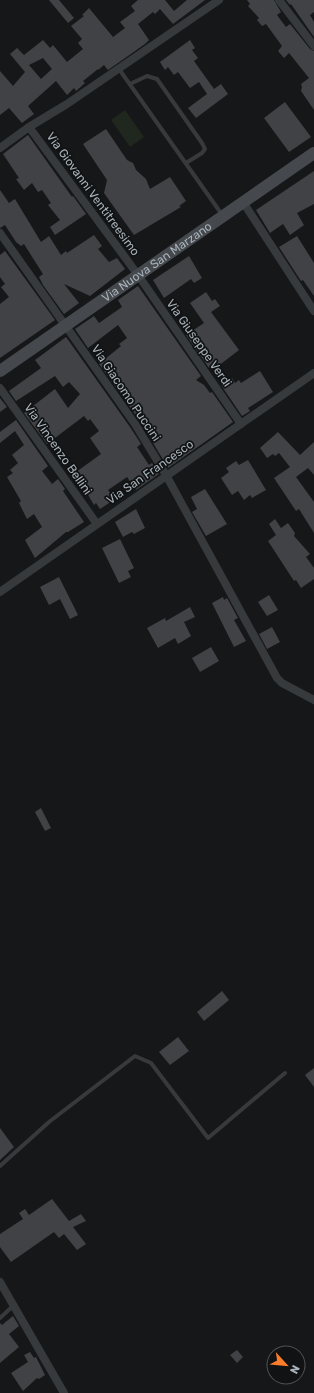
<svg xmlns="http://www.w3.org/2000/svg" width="314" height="1393" viewBox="0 0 314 1393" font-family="Rubik,sans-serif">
<rect width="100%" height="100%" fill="#161718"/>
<path fill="#1f271e" d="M125,110L144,137L130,147L111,120Z"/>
<g fill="#404245" fill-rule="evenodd">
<path d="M49,0H59L74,18L68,23Z"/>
<path d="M138,0H165L174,11L187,0H205L173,24L160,9L155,14L153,12L138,24L149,40L145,44L108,70L104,65L98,70V69L83,81L85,83L76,91L74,88L67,95L56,81L28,106L34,114L22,123L9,108L0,115V71L13,86L25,72L10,54L17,48L24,55L43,40L50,48L53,45L67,62L83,49L78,43L82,39L71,26L84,16L82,15L89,8L113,37L125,28L120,22L135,11L131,6ZM43,58L52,69L41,79L29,65Z"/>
<path d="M247,0H274L281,12L277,15L286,27L290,24L310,49L314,51V110L301,91L302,87L301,84L309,78L289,53L284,58L278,51L282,46L266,24L262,26L257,20L259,18L248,6L250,4Z"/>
<path d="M286,0H314V12L310,15L314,22V37L291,4L290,5Z"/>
<path d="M190,40L195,48L192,50L198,58L194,61L214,89L221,84L228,94L196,118L188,108L207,94L199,82L190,88L178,72L174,75L168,67L165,70L160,62Z"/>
<path d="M285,102L311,137L289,152L264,118Z"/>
<path d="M106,129L127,160L133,163L136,170L146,179L150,189L170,177L186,201L179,206L181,207L134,235L104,193L107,180L83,144Z"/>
<path d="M28,135L72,197L73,196L86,214L55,235L50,227L60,220L48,205L51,203L42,190L38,192L32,183L24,190L16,179L19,178L3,154Z"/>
<path d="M314,171V204L297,213L304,225L290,235L283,224L270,233L256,210Z"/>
<path d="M0,190L9,203L15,199L41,242L49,236L61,255L66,251L67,253L94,235L102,246L98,249L109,262L117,258L125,269L90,296L64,284L79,303L64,314L43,285L39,277L43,274L24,244L21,246L16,242L5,225L0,228Z"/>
<path d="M297,236L314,263V296L303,280L301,281L279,247Z"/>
<path d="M5,251L55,320L0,358V304L9,297L1,287L5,284L0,277V255Z"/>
<path d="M189,256L202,278L194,283L191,279L164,298L153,280Z"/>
<path d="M138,286L201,376L196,380L204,385L210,393L212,392L233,422L168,468L140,421L99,364L121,346L119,344L127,338L118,325L88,348L75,329L94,316L99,323L122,307L118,300Z"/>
<path d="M206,292L212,301L215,299L220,306L211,312L239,350L213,370L210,367L209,368L186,335L204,323L190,303Z"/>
<path d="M66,337L130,427L141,444L137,447L149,465L152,463L159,474L136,490L127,477L108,490L115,499L100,509L96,503L94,505L81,483L79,485L72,475L101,454L90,438L99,431L90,419L88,421L84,416L47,444L24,413L55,389L68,408L80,394L69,382L63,387L55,376L16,401L9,391L41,368L35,360Z"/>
<path d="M260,371L273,392L248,408L250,411L242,416L221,385L232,378L235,383L239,380L241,383Z"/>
<path d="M0,398L7,407L0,412Z"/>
<path d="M16,420L48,466L42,471L52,484L58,479L65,489L63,491L84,522L68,532H66L35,558L25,540L42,527L34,514L27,519L19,503L21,501L7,477L13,473L10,470L18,463L12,455L24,445L15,431L0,443V432Z"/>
<path d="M278,432L300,455L314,442V475L308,468L296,477L314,502V533L299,509L296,511L274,478L290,467L279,453L275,456L273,454L267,458L260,448Z"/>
<path d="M248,460L266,490L252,498L250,495L244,500L238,491L232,495L221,478L229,472L226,468L236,461L239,465Z"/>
<path d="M205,489L227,524L206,536L192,512L197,509L191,497Z"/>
<path d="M136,509L145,528L134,534L132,532L123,537L115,522Z"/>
<path d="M275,519L281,528L288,523L295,533L294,536L310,554L306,557L314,568V579L301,588L296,580L294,581L268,541L276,535L269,524Z"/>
<path d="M120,539L134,568L128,571L131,577L119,583L102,548Z"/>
<path d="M59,577L78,615L70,619L60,599L49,605L40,587Z"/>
<path d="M269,595L278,610L267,616L258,602Z"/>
<path d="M223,597L224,600L227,598L238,618L234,620L246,641L234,647L212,603Z"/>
<path d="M190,607L195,617L184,622L191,636L178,644L175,638L158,648L147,628L165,618L166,621Z"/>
<path d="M272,627L280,642L267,649L259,634Z"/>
<path d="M211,647L219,661L200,672L192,658Z"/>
<path d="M41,808L51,828L45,831L35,812Z"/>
<path d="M222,991L229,1000L204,1021L197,1012Z"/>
<path d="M178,1037L189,1051L170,1065L159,1052Z"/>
<path d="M314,1068V1087L305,1075Z"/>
<path d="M0,1128L14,1147L0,1160Z"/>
<path d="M52,1199L69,1221L81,1214L86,1221L73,1227L86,1244L77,1250L64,1234L59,1238L54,1232L11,1262L0,1247V1234L23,1219L19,1213L25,1209L29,1215Z"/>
<path d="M13,1316L19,1326L9,1334L19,1347L0,1363V1323L2,1325Z"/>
<path d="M237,1350L243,1357L237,1363L230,1355Z"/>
<path d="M30,1352L34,1358L36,1357L45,1375L39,1379L37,1378L23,1391L11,1373L28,1362L24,1355Z"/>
</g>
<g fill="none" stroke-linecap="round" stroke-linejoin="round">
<g stroke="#373a3d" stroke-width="4">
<path d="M119,69L223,216"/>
<path d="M130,84L147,76L157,79L202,143L205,149L202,153L186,163"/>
<path d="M0,1166L49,1122L135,1056L151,1063L208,1138L285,1073"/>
<path d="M0,1318L13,1306"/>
</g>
<g stroke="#373a3d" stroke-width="8">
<path d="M279,0L314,46"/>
<path d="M29,127L138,275L241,424"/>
<path d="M0,148L29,127L67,104L219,0"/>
<path d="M243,202L314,311"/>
<path d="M0,233L135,424L166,475L277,678L282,683L314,700"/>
<path d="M0,388L97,524"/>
<path d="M0,592L314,373"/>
<path d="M0,1282L64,1393"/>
</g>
<path stroke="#45494e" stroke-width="12" id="s1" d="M0,371L314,153"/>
</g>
<g text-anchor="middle" stroke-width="3.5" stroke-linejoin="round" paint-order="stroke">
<g font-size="12" fill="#a7b2b9" stroke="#111213">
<text transform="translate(93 194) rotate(54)" y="4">Via Giovanni Ventitreesimo</text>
<text dy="4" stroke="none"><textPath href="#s1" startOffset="191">Via Nuova San Marzano</textPath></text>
<text transform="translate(199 343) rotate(55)" y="4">Via Giuseppe Verdi</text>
<text transform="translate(126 393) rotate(56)" y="4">Via Giacomo Puccini</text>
<text transform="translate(58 449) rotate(55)" y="4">Via Vincenzo Bellini</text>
<text transform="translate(150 472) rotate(-35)" y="4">Via San Francesco</text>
</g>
</g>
<g transform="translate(286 1365) rotate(117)"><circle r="19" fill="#111213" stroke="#4d5255"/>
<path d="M0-3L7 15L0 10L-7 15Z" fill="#fb7c2b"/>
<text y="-6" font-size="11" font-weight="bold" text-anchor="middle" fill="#a7b2b9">N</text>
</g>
</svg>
